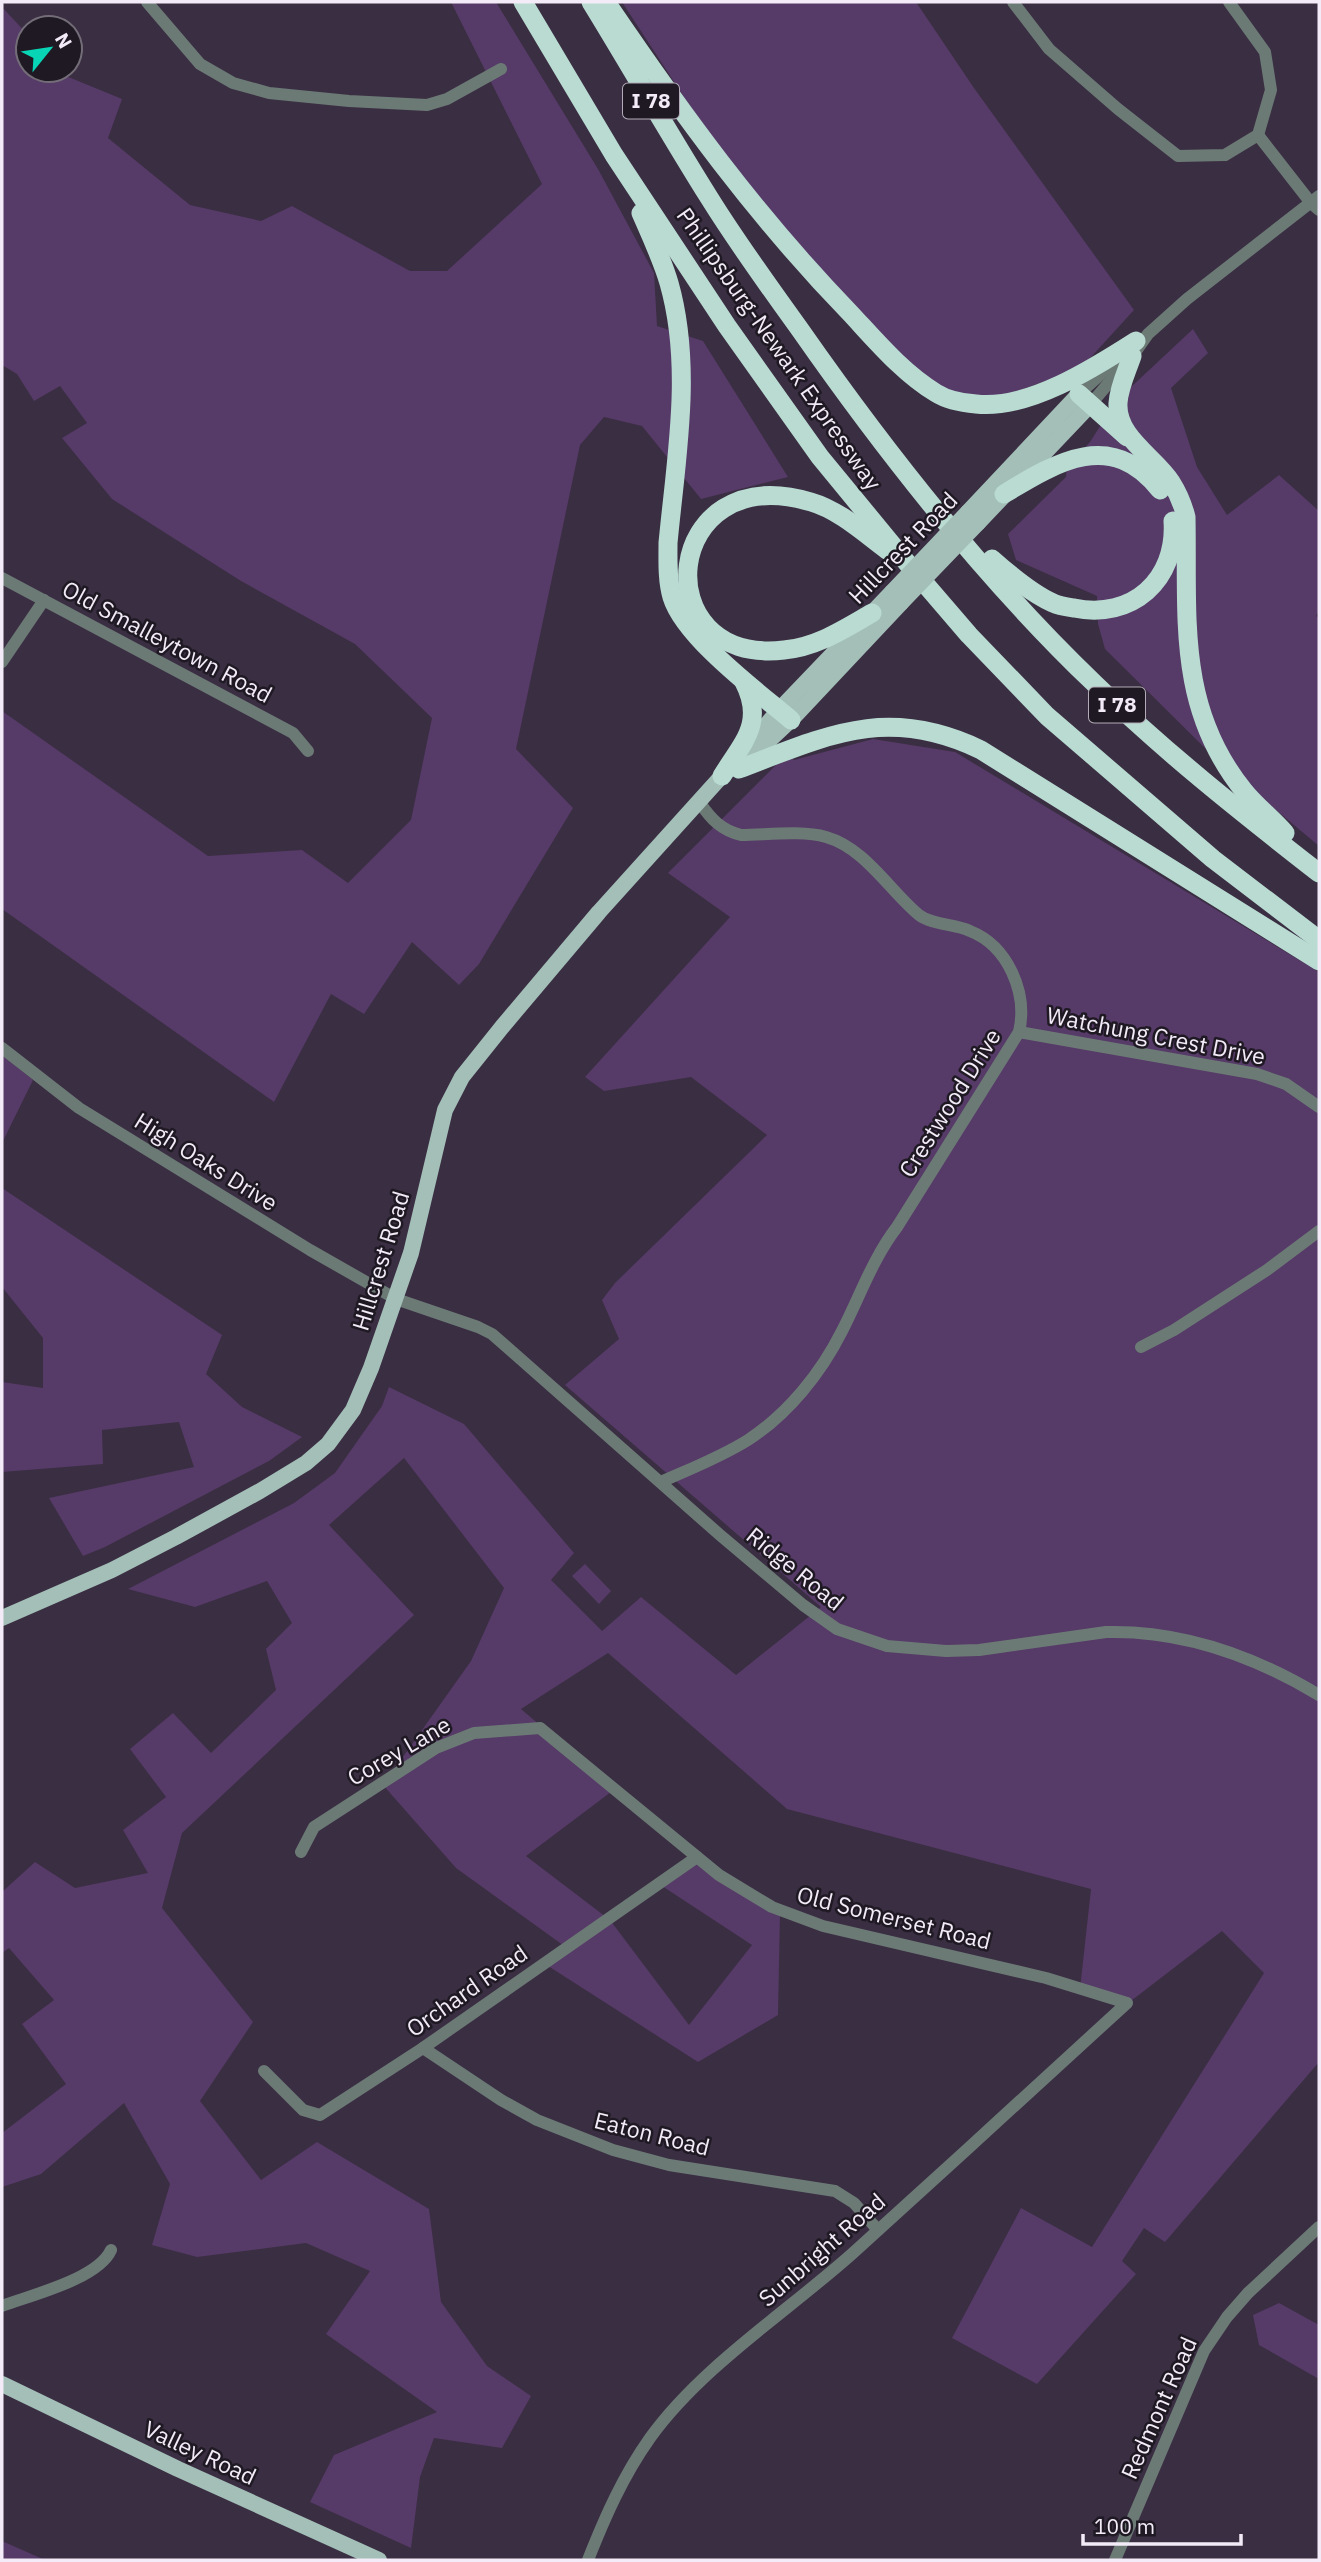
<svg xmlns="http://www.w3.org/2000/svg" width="1321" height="2562" viewBox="0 0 1321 2562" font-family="'IBM Plex Sans',sans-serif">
<rect width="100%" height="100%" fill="#3a2e42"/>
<g fill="#563a67">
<path d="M451,2H496L598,169L654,273L657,326L703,341L788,477L701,499L642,426L604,417L580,445L516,749L573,808L479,964L459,985L412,942L364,1014L331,994L274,1102L2,909V711L208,856L302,850L348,883L411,820L432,718L355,644L241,581L112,499L62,438L87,423L60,386L34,401L17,374L2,365V7L28,35V70H60L66,76L122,99L108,138L190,205L261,221L292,206L410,271H447L542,184Z"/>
<path d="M622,2H916L974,88L1134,310L1071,379V372L983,403L920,381L747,194Z"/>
<path d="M1193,329L1208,353L1171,388L1197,467L1227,515L1279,475L1319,511V611L1316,616L1319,618V846L1221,764L1105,649L1098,624L1097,596L1016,560L1008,534L1066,477L1067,466L1090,442L1116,401Z"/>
<path d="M873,739L955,752L1319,972V2062L1165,2242L1144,2228L1122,2261L1136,2274L1037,2384L952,2338L1021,2208L1092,2247L1264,1973L1222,1931L1127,2004L1080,1989L1091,1889L787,1809L608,1653L521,1709L615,1789L526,1856L610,1920L689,2025L752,1945L659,1884L697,1862L780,1914L778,2015L698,2062L545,1964L567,1948L456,1868L383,1785L471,1661L504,1588L404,1458L329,1525L414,1615L182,1833L162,1908L253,2022L200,2101L261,2180L317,2142L429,2209L441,2302L487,2366L531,2396L502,2448L434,2438L420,2477L411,2548L310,2502L334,2455L437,2412L326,2334L370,2271L306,2243L197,2257L152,2245L170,2184L124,2103L41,2174L2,2187V2133L66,2084L22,2024L54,2000L9,1948L2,1953V1892L35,1862L75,1888L148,1873L123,1830L166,1797L130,1749L173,1713L211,1753L276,1690L266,1649L292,1623L267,1581L195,1607L128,1589L294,1503L335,1473L382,1406L389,1387L464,1424L574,1553L551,1580L602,1631L641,1597L736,1675L821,1607L565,1385L619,1339L602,1300L615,1283L767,1135L691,1077L604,1091L585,1077L730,917L668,873L788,753L794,760Z"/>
<path d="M2,1055L33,1080L2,1143Z"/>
<path d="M2,1188L222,1335L206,1374L242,1407L302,1437L269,1461L105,1547L83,1556L49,1498L194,1467L179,1422L102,1430L103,1464L2,1472V1382L43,1388V1338L2,1287Z"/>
<path d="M585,1564L611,1591L599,1604L572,1576Z"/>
<path d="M1279,2303L1319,2325V2379L1259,2345L1253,2315Z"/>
<path d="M2,2541L45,2560H2Z"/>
</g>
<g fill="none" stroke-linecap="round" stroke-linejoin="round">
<g stroke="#6c7a76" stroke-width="12">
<path d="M147,2L200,64L233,83L269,93L349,101L427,105L447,99L501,69"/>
<path d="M1013,2L1049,49L1118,109L1178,156L1225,155L1258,135L1271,90L1265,52L1229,2"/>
<path d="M1258,135L1311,203L1319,210"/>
<path d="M1136,351L1148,334L1187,299L1319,196"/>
<path d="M1079,394L1113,363"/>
<path d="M1090,405L1124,365"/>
<path d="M2,578L293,733L308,751"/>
<path d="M2,662L44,600"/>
<path d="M1019,1032L1257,1074L1286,1084L1319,1107"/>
<path d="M2,1048L79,1108L310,1250L396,1299L478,1327L492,1334L720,1535L803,1605L837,1629L887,1646L946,1651L979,1650L1106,1632C1183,1630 1254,1656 1319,1695"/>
<path d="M1141,1347L1174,1330L1267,1270L1319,1231"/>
<path d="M661,1482C690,1469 721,1457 748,1440C788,1414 821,1373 842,1331C860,1296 873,1258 897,1227L1019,1032C1028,993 1008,946 970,931C955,924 932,925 919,915C889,890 865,848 826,837C802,830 765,835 741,835C721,830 711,819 700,803"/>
<path d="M301,1852L314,1827L436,1748L474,1733L540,1728L719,1875L772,1907L823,1926L1046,1978L1127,2003C1035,2087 945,2170 853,2253C787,2312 701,2367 650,2438C623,2476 605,2517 588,2560"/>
<path d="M423,2048L501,2100L537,2120L613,2150L669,2165L835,2191L854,2203L878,2230"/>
<path d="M264,2071L303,2110L320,2115L423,2048L697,1857"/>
<path d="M2,2306C31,2295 98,2279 111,2250"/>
<path d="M1115,2560L1204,2351L1227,2317L1248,2293L1319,2227"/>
</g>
<g stroke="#a3bfb8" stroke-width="16">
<path d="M968,512L1079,394"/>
<path d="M978,523L1090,405"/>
<path d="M744,751L779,710L892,592"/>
<path d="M748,760L791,720L901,603"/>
<path d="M2,1618L112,1570L176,1537L260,1491L306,1463L328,1444L353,1410L371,1368L411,1253L445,1110L462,1077L502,1027L599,912L729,768"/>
<path d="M2,2384L178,2469L379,2560"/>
</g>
<g stroke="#b9dbd2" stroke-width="19">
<path d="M523,2L614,155L727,326L820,457L908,564L969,635L1047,716L1213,859L1319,940"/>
<path d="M591,2C631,67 669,134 710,199C738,244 770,288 801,331C887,454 986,580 1095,684C1165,752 1242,813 1319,873"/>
<path d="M606,2C682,114 756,216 851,314C877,342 903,373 936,393C947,400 963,403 976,404C1028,410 1094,368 1136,341"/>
<path d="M641,213C651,236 662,259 669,283C693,367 676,458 668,543C668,560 667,580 672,597C684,637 758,692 791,720"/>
<path d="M1132,356C1127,371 1119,387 1118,403C1116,437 1155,457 1171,482C1178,493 1183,505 1186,517C1188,617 1176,707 1244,791C1256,806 1272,818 1285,833"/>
<path d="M1079,394L1127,437"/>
<path d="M1004,494C1058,461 1112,429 1160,490"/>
<path d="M992,559C1010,575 1031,593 1053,603C1059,606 1067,607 1074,608C1132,620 1177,580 1173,521"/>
<path d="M872,613C844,629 817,647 784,650C643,666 661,457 811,502C839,510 864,533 887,550"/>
<path d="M739,769C828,735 888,705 981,750L1319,961"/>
<path d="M722,776C743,742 765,723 744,682"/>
</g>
<g stroke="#a3bfb8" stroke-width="16">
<path d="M892,592L968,512"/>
<path d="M901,603L978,523"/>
</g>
</g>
<g text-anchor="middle" stroke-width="5" stroke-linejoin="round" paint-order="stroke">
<g fill="#1e1922" stroke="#b3acb8" stroke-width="2">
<rect x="623" y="83.5" width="56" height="35" rx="5"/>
<rect x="1089" y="687.5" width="56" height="35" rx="5"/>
</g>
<g font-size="21" font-weight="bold" fill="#f3ebf8">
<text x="651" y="108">I 78</text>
<text x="1117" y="712">I 78</text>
</g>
<g font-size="23" fill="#f3ebf8" stroke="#1e1922">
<text transform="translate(779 349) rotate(55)" y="8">Phillipsburg-Newark Expressway</text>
<text transform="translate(903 548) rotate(-46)" y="8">Hillcrest Road</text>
<text transform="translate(167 642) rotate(28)" y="8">Old Smalleytown Road</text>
<text transform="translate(1156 1036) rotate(11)" y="8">Watchung Crest Drive</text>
<text transform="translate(950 1103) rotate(-58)" y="8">Crestwood Drive</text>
<text transform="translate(206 1162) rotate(32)" y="8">High Oaks Drive</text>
<text transform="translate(381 1261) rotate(-73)" y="8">Hillcrest Road</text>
<text transform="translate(795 1569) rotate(39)" y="8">Ridge Road</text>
<text transform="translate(399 1751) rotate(-30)" y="8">Corey Lane</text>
<text transform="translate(894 1918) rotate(14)" y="8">Old Somerset Road</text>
<text transform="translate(467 1991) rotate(-35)" y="8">Orchard Road</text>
<text transform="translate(652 2134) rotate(14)" y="8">Eaton Road</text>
<text transform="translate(822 2250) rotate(-41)" y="8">Sunbright Road</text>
<text transform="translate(1159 2408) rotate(-66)" y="8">Redmont Road</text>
<text transform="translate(200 2453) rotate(25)" y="8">Valley Road</text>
</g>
</g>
<rect width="1321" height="2562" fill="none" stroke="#f3ebf8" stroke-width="7"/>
<g transform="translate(49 49) rotate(60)"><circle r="33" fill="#1e1922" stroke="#736d78" stroke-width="2"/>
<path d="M0-5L12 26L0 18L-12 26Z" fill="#07d5b6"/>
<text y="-10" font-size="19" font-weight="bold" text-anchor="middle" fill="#f3ebf8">N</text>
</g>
<path d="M1083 2534v10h158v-10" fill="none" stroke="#f3ebf8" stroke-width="3.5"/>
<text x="1094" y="2534" font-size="21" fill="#f3ebf8" stroke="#1e1922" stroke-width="5" paint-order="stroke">100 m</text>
</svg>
